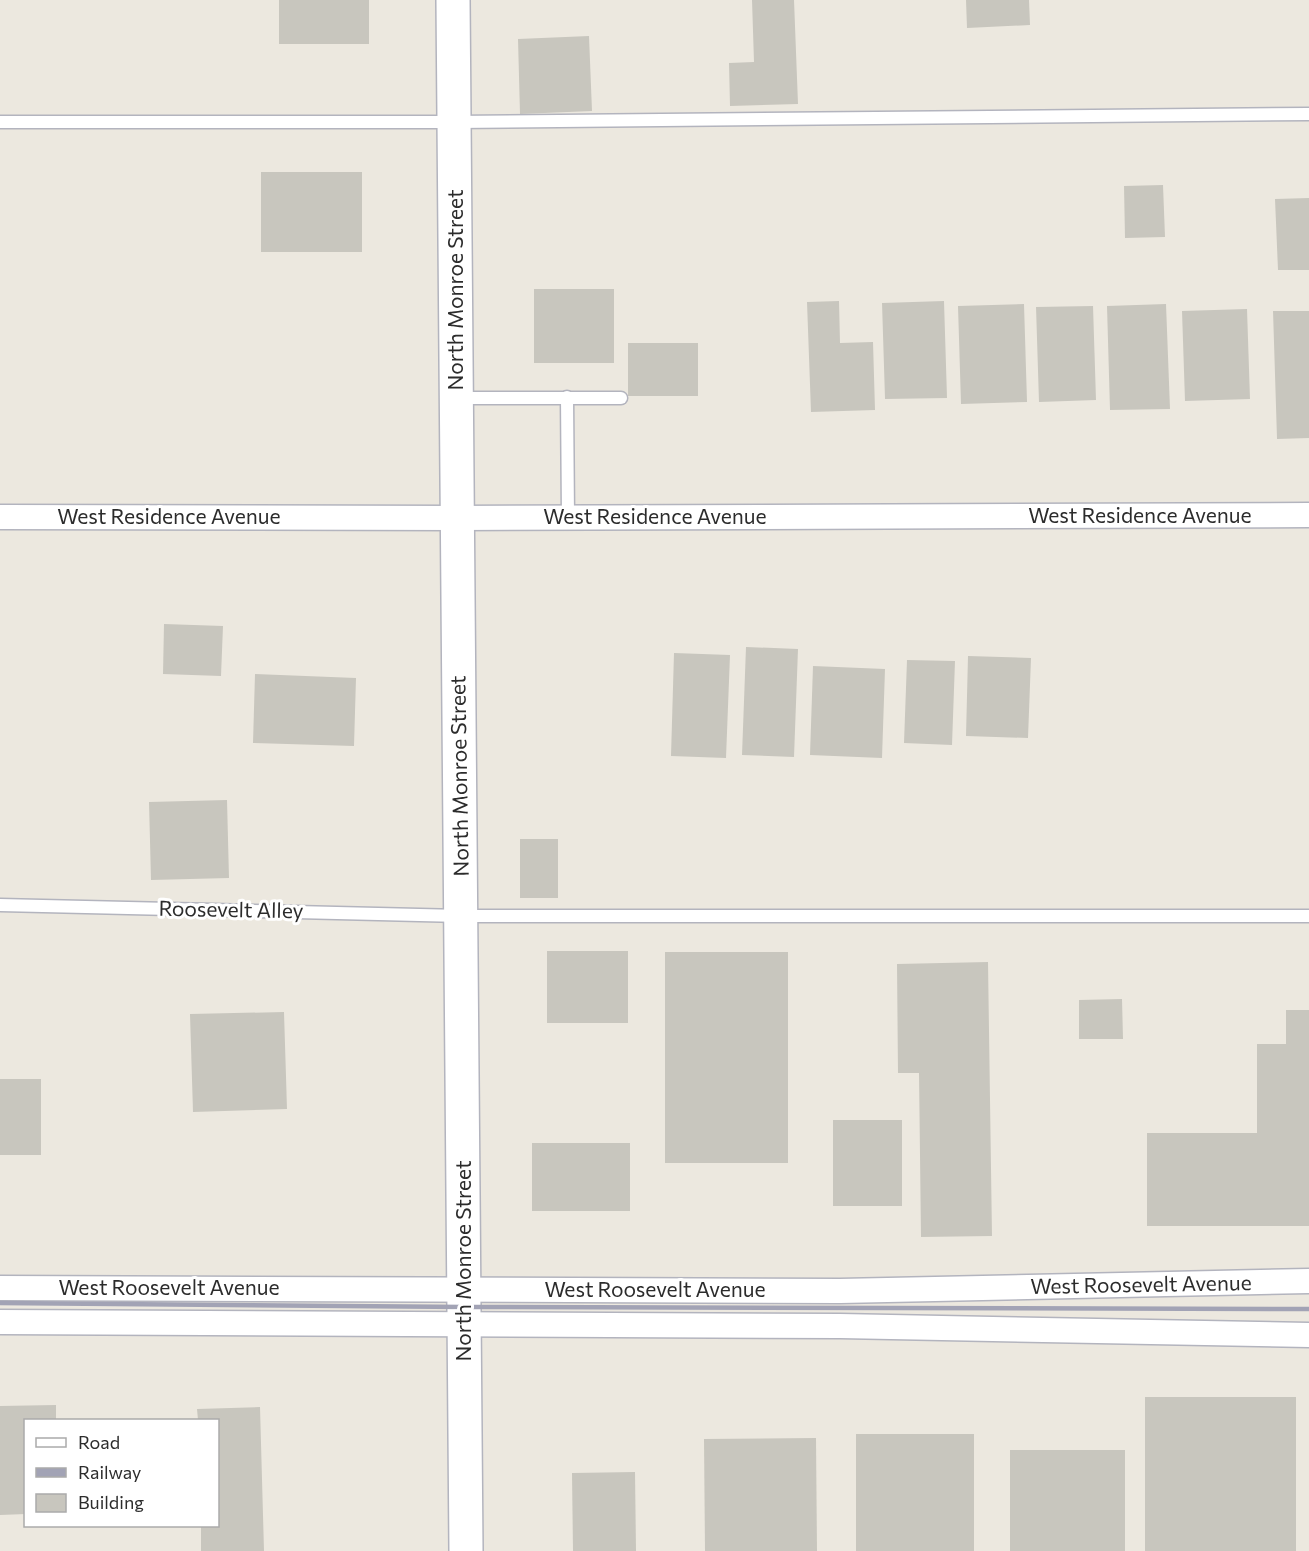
<svg xmlns="http://www.w3.org/2000/svg" width="1309" height="1551" viewBox="0 0 1309 1551" font-family="Commissioner,sans-serif">
<rect width="100%" height="100%" fill="#ece8df"/>
<g fill="#c8c6be">
<rect x="279" y="0" width="90" height="44"/>
<path d="M752,0H794L798,104L730,106L729,63L754,62Z"/>
<path d="M966,0H1029L1030,25L967,28Z"/>
<path d="M589,36L592,111L520,114L518,39Z"/>
<rect x="261" y="172" width="101" height="80"/>
<path d="M1163,185L1165,237L1125,238L1124,186Z"/>
<path d="M1309,198V270H1278L1275,199Z"/>
<rect x="534" y="289" width="80" height="74"/>
<path d="M839,301L840,343L873,342L875,410L811,412L807,302Z"/>
<path d="M944,301L947,398L885,399L882,303Z"/>
<path d="M1024,304L1027,402L961,404L958,306Z"/>
<path d="M1166,304L1170,409L1110,410L1107,306Z"/>
<path d="M1093,306L1096,400L1039,402L1036,307Z"/>
<path d="M1247,309L1250,399L1185,401L1182,311Z"/>
<path d="M1273,311H1309V438L1277,439Z"/>
<rect x="628" y="343" width="70" height="53"/>
<path d="M164,624L223,626L221,676L163,674Z"/>
<path d="M746,647L798,649L794,757L742,755Z"/>
<path d="M674,653L730,655L726,758L671,756Z"/>
<path d="M968,656L1031,658L1028,738L966,736Z"/>
<path d="M907,660L955,661L952,745L904,743Z"/>
<path d="M813,666L885,669L882,758L810,755Z"/>
<path d="M255,674L356,678L354,746L253,743Z"/>
<path d="M227,800L229,878L151,880L149,802Z"/>
<rect x="520" y="839" width="38" height="59"/>
<rect x="547" y="951" width="81" height="72"/>
<rect x="665" y="952" width="123" height="211"/>
<path d="M988,962L992,1236L921,1237L919,1073H898L897,964Z"/>
<path d="M1122,999L1123,1039H1079V1000Z"/>
<path d="M1286,1010H1309V1226H1147V1133H1257V1044H1286Z"/>
<path d="M284,1012L287,1109L193,1112L190,1014Z"/>
<rect x="0" y="1079" width="41" height="76"/>
<rect x="833" y="1120" width="69" height="86"/>
<rect x="532" y="1143" width="98" height="68"/>
<rect x="1145" y="1397" width="151" height="154"/>
<path d="M56,1405V1420H26V1514L0,1515V1406Z"/>
<path d="M260,1407L264,1551H201V1526H218V1420H198L197,1409Z"/>
<rect x="856" y="1434" width="118" height="117"/>
<path d="M816,1438L817,1551H705L704,1439Z"/>
<rect x="1010" y="1450" width="115" height="101"/>
<path d="M635,1472L636,1551H573L572,1473Z"/>
</g>
<g fill="none" stroke-linecap="round" stroke-linejoin="round">
<g stroke="#b3b4be" stroke-width="15">
<g id="service">
<path d="M0,122H455L1309,114"/>
<path d="M567,397L568,517"/>
<path d="M458,398H621"/>
<path d="M0,905L461,916H1309"/>
</g>
</g>
<g stroke="#b3b4be" stroke-width="27">
<g id="minor">
<path d="M0,517L458,518L1309,515"/>
<path d="M0,1288L840,1291L1309,1281"/>
<path d="M0,1322L840,1326L1309,1335"/>
</g>
</g>
<g stroke="#b3b4be" stroke-width="36">
<path id="secondary" d="M453,0L466,1551"/>
</g>
<use href="#service" stroke="#fff" stroke-width="12"/>
<use href="#minor" stroke="#fff" stroke-width="24"/>
<use href="#secondary" stroke="#fff" stroke-width="33"/>
<path stroke="#a2a3b5" stroke-width="4.5" d="M0,1303L464,1307L1309,1309"/>
</g>
<g text-anchor="middle" stroke-width="6" stroke-linejoin="round" paint-order="stroke">
<g font-size="21" fill="#2c2c2c" stroke="#fff">
<text transform="translate(456 290) rotate(-90)" y="7">North Monroe Street</text>
<text x="1140" y="523">West Residence Avenue</text>
<text x="169" y="524">West Residence Avenue</text>
<text x="655" y="524">West Residence Avenue</text>
<text transform="translate(460 776) rotate(-91)" y="7">North Monroe Street</text>
<text transform="translate(231 910) rotate(1)" y="7">Roosevelt Alley</text>
<text transform="translate(464 1261) rotate(-90)" y="7">North Monroe Street</text>
<text transform="translate(1141 1285) rotate(-1)" y="7">West Roosevelt Avenue</text>
<text x="169" y="1295">West Roosevelt Avenue</text>
<text x="655" y="1297">West Roosevelt Avenue</text>
</g>
</g>
<rect x="24" y="1419" width="195" height="108" fill="#ffffff" stroke="#ababab" stroke-width="1.5"/>
<rect x="36" y="1438" width="30" height="9" fill="#ffffff" stroke="#ababab" stroke-width="1.5"/>
<text x="78" y="1449" font-size="18" fill="#2c2c2c">Road</text>
<rect x="36" y="1468" width="30" height="9" fill="#a2a3b5" stroke="#ababab" stroke-width="1.5"/>
<text x="78" y="1479" font-size="18" fill="#2c2c2c">Railway</text>
<rect x="36" y="1494" width="30" height="18" fill="#c8c6be" stroke="#ababab" stroke-width="1.5"/>
<text x="78" y="1509" font-size="18" fill="#2c2c2c">Building</text>
</svg>
